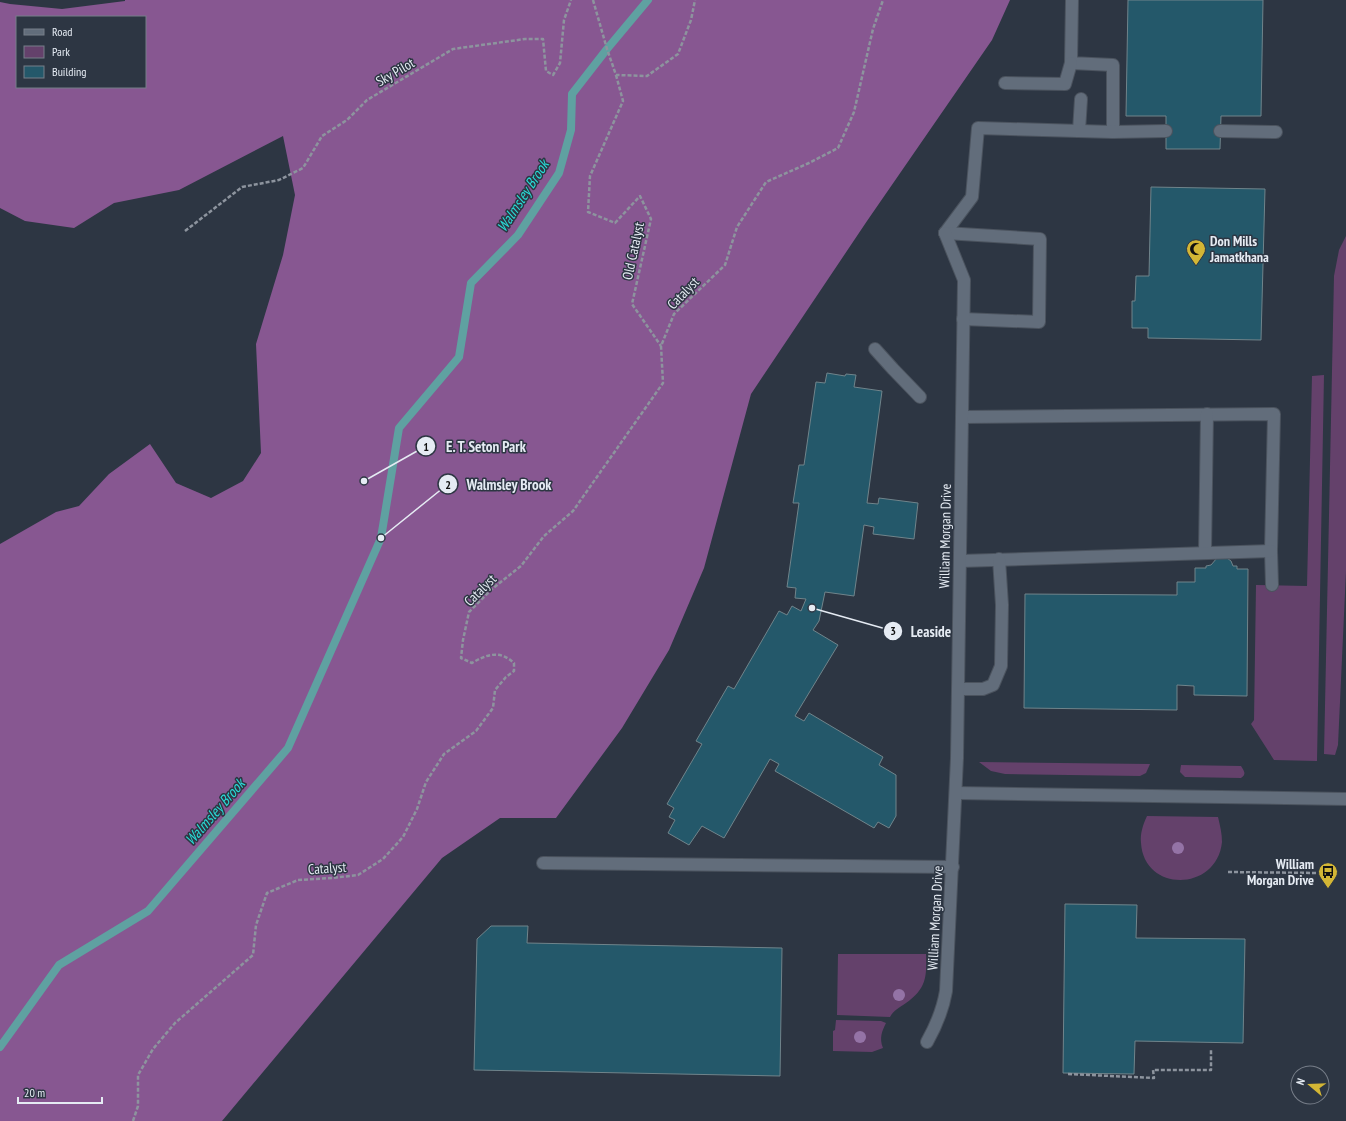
<svg xmlns="http://www.w3.org/2000/svg" width="1346" height="1121" viewBox="0 0 1346 1121" font-family="'PT Sans Narrow',sans-serif">
<rect width="100%" height="100%" fill="#2d3643"/>
<g fill="#64416b">
<path d="M1346,236V571L1338,745L1335,755L1324,754L1334,276L1339,250Z"/>
<path d="M1324,375L1317,761L1274,760L1251,724L1254,720L1256,585L1307,586L1312,376Z"/>
<path d="M979,762L1150,764L1146,773L1140,776L1005,774L991,771Z"/>
<path d="M1181,765L1241,766C1244,771 1247,774 1241,778L1185,777L1180,772Z"/>
<path d="M1147,816L1218,817C1220,825 1222,834 1222,842C1217,892 1144,893 1141,843C1140,833 1143,825 1147,816Z"/>
<path d="M838,954H926C927,977 926,989 906,1003C899,1008 894,1010 890,1017L837,1015Z"/>
<path d="M836,1020L881,1021L886,1023C882,1031 879,1038 883,1048L872,1052L833,1051V1031L835,1030Z"/>
</g>
<path fill="#875791" fill-rule="evenodd" d="M125,0H1010L992,40L867,221L751,394L704,568L669,650L622,728L556,818H500L442,858L222,1121H0V544L56,512L79,506L109,474L150,444L176,483L211,498L243,481L261,453L256,344L283,255L295,195L283,136L179,190L114,203L74,228L25,221L0,208V2L10,4L62,9L125,1ZM17,17H145V87H17Z"/>
<g fill="none" stroke-linecap="round" stroke-linejoin="round">
<path stroke="#5fa1a1" stroke-width="8" d="M0,1047L59,965L148,911L288,748L381,538L399,428L459,357L471,283L518,235L559,173L571,130L572,94L607,49L648,0"/>
</g>
<g fill="#24586a" stroke="#70848b">
<path d="M1128,0H1263L1261,116H1221L1220,149H1166V116H1126Z"/>
<path d="M1151,187L1265,189L1261,340L1148,338V328H1132V301H1135L1136,276H1149Z"/>
<path d="M827,373L845,376L846,374L856,375L854,387L882,391L867,503L878,504L879,498L918,503L914,539L873,534L874,527L864,525L854,596L825,592L819,621L813,630L838,645L795,716L804,721L809,713L883,757L879,765L896,775V816L889,828L878,822L874,828L775,771L779,764L770,759L724,838L702,826L689,845L668,833L675,820L669,817L674,808L667,804L702,744L696,741L728,686L734,689L779,611L787,615L792,606L801,611L806,599L795,598L796,588L787,587L799,503H793L799,465H804L816,382L825,383Z"/>
<path d="M1217,558H1227L1231,561L1233,566H1237V569H1248L1247,696L1194,695V686L1177,685V710L1024,708L1025,594L1177,595V582H1195V568H1206V566L1211,565Z"/>
<path d="M1065,904L1137,905L1136,938L1245,939L1243,1043L1135,1041L1134,1074L1063,1073Z"/>
<path d="M491,926H528L527,943L782,948L780,1076L474,1070L477,939Z"/>
</g>
<g fill="none" stroke-linecap="round" stroke-linejoin="round">
<g stroke="#4b535e" stroke-width="14">
<g id="lane">
<path d="M1072,0L1071,63L1113,65V132"/>
<path d="M1005,83L1065,84L1071,63"/>
<path d="M1079,131L1081,99"/>
<path d="M1220,131L1276,132"/>
<path d="M945,233L972,197L978,128L1113,132L1166,131"/>
<path d="M945,233L1040,239L1039,322L963,319"/>
<path d="M875,349L893,369L920,397"/>
<path d="M962,417L1274,414L1271,551L1272,585"/>
<path d="M1205,553L1207,414"/>
<path d="M960,561L1271,551"/>
<path d="M958,689H983L993,685L1001,666L1002,605L999,559"/>
<path d="M543,863L953,867"/>
</g>
</g>
<g stroke="#4b535e" stroke-width="14">
<g id="street">
<path d="M956,793L1346,799"/>
<path d="M927,1042C936,1026 943,1009 946,991L957,758L964,280L945,233"/>
</g>
</g>
<g stroke="#8d949e" stroke-width="2.5" stroke-dasharray="4 2" stroke-linecap="butt">
<path d="M593,0L607,49L616,75L647,76L678,54L691,20L695,0"/>
<path d="M616,75L623,101L590,176L588,212L615,223L640,196L651,219L632,304L661,346"/>
<path d="M185,231L242,187L279,180L303,168L322,136L347,120L367,100L453,49L525,39H543L546,71L553,75L560,63L564,20L571,0"/>
<path d="M1228,872L1318,873"/>
<path d="M1068,1074L1154,1078L1153,1070H1211V1050"/>
<path d="M133,1121L138,1106V1075L153,1049L175,1023L253,955L256,925L267,893L298,880L332,878L358,875L383,859L403,837L417,809L426,782L444,754L476,731L493,708L495,690L506,677L514,671V663C500,650 487,654 472,663L461,658L463,640L469,612L492,589L521,566L544,536L573,511L663,383L661,346L674,314L725,265L737,227L766,182L809,163L838,148L854,112L873,29L883,0"/>
</g>
<use href="#lane" stroke="#626d7b" stroke-width="12"/>
<use href="#street" stroke="#626d7b" stroke-width="12"/>
</g>
<g fill="#9473a6">
<circle cx="1178" cy="848" r="6"/>
<circle cx="899" cy="995" r="6"/>
<circle cx="860" cy="1037" r="6"/>
</g>
<defs>
<g id="mosque-pin" transform="scale(1)"><path d="M0 17L-7.5 6A9.5 9.5 0 1 1 7.5 6Z" fill="#d3b635" stroke="#2d3643"/><path d="M3.5-4.9A6 6 0 1 0 3.5 4.9A5 5 0 1 1 3.5-4.9Z" fill="#111"/></g>
<g id="bus-pin" transform="scale(1)"><path d="M0 17L-7.5 6A9.5 9.5 0 1 1 7.5 6Z" fill="#d3b635" stroke="#2d3643"/><path d="M-5-6H5V4H4V6H2V4H-2V6H-4V4H-5ZM-3.5-4V0h7V-4ZM-3.5 1.2v1.5H-2V1.2ZM2 1.2v1.5H3.5V1.2Z" fill="#111"/></g>
</defs>
<g fill-rule="evenodd">
<use href="#mosque-pin" x="1196" y="249"/>
<use href="#bus-pin" x="1328" y="872"/>
</g>
<g text-anchor="middle" stroke-width="3" stroke-linejoin="round" paint-order="stroke">
<g font-size="14" fill="#e5ebf3" stroke="#2d3643">
<text transform="translate(395 72) rotate(-30)" y="5">Sky Pilot</text>
<text transform="translate(633 251) rotate(-78)" y="5">Old Catalyst</text>
<text transform="translate(683 293) rotate(-46)" y="5">Catalyst</text>
<text transform="translate(945 536) rotate(-89)" y="5">William Morgan Drive</text>
<text transform="translate(480 590) rotate(-45)" y="5">Catalyst</text>
<text transform="translate(327 868) rotate(-4)" y="5">Catalyst</text>
<text transform="translate(935 918) rotate(-87)" y="5">William Morgan Drive</text>
</g>
<g font-size="14" font-weight="bold" fill="#e5ebf3" stroke="#2d3643" text-anchor="start">
<text x="1210" y="246">Don Mills<tspan x="1210" dy="16">Jamatkhana</tspan></text>
<text x="1314" y="869" text-anchor="end">William<tspan x="1314" dy="16">Morgan Drive</tspan></text>
</g>
<g font-size="15" font-style="italic" fill="#29ddd8" stroke="#2d3643">
<text transform="translate(523 196) rotate(-57)" y="5">Walmsley Brook</text>
<text transform="translate(215 812) rotate(-49)" y="5">Walmsley Brook</text>
</g>
</g>
<path fill="none" stroke="#e5ebf3" stroke-width="1.5" d="M364 481L426 446M381 538L448 484M812 608L893 631"/>
<g fill="#e5ebf3" stroke="#2d3643" stroke-width="1.5">
<circle cx="364" cy="481" r="4"/>
<circle cx="381" cy="538" r="4"/>
<circle cx="812" cy="608" r="4"/>
<circle cx="426" cy="446" r="10"/>
<circle cx="448" cy="484" r="10"/>
<circle cx="893" cy="631" r="10"/>
</g>
<g font-size="12" text-anchor="middle" font-weight="bold" fill="#111">
<text x="426" y="451">1</text>
<text x="448" y="489">2</text>
<text x="893" y="635">3</text>
</g>
<g font-size="15" text-anchor="middle" font-weight="bold" fill="#e5ebf3" stroke="#2d3643" stroke-width="3" stroke-linejoin="round" paint-order="stroke">
<text x="486" y="452">E. T. Seton Park</text>
<text x="509" y="490">Walmsley Brook</text>
<text x="931" y="637">Leaside</text>
</g>
<rect x="16" y="16" width="130" height="72" fill="#2d3643" stroke="#777e89"/>
<rect x="24" y="29" width="20" height="6" fill="#626d7b" stroke="#777e89"/>
<text x="52" y="36" font-size="12" fill="#e5ebf3">Road</text>
<rect x="24" y="46" width="20" height="12" fill="#64416b" stroke="#777e89"/>
<text x="52" y="56" font-size="12" fill="#e5ebf3">Park</text>
<rect x="24" y="66" width="20" height="12" fill="#24586a" stroke="#777e89"/>
<text x="52" y="76" font-size="12" fill="#e5ebf3">Building</text>
<g transform="translate(1310 1085) rotate(289)"><circle r="19" fill="#2d3643" stroke="#777e89"/>
<path d="M0-3L7 15L0 10L-7 15Z" fill="#d3b635"/>
<text y="-6" font-size="11" font-weight="bold" text-anchor="middle" fill="#e5ebf3">N</text>
</g>
<path d="M18 1097v6h84v-6" fill="none" stroke="#e5ebf3" stroke-width="2"/>
<text x="24" y="1097" font-size="12" fill="#e5ebf3" stroke="#2d3643" stroke-width="3" paint-order="stroke">20 m</text>
</svg>
